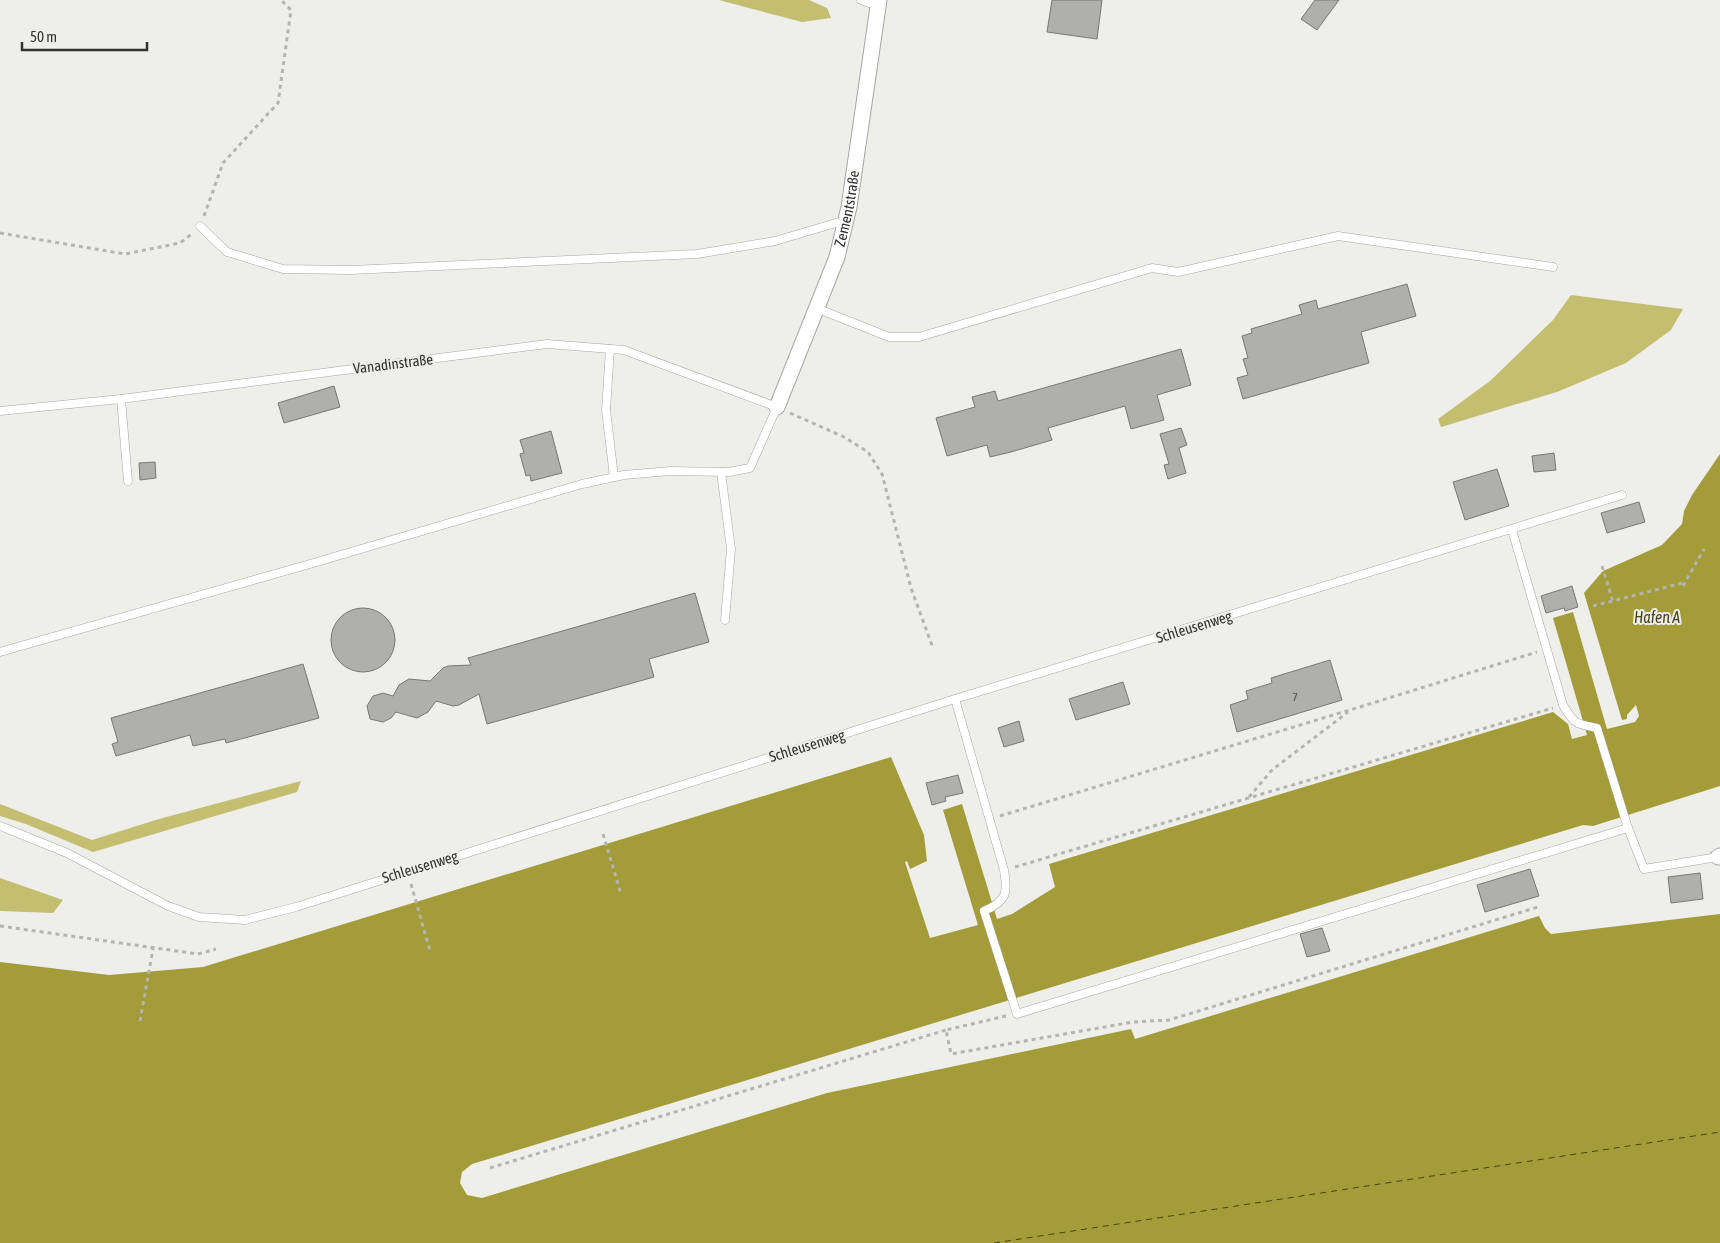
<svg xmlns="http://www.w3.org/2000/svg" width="1720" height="1243" viewBox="0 0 1720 1243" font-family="'Asap Condensed',sans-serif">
<rect width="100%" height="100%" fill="#eeeeeb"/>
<g fill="#c4be70">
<path d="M719,0H809L827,8L831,18L802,22Z"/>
<path d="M1571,295L1683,309L1671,330L1626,363L1557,392L1441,427L1438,419L1490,381L1553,320Z"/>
<path d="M301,781L297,792L93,852L26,824L0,816V804L92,840L159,819Z"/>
<path d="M0,878L63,900L53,913L0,911Z"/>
</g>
<path fill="#a49c39" d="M1720,454V786L1593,826L1583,825L472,1164L462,1172L460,1183L467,1195L482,1198L827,1093L1131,1029L1135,1039L1539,916L1545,928L1551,934L1720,914V1243H0V962L109,975L203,967L891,757L924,835L927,861L910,869L907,861L905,862L930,938L978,925L943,810L962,804L997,919L1012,914L1055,887L1049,864L1553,712L1568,724L1572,739L1587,735L1553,618L1573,612L1607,729L1635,722L1639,716L1636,705L1627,715V719L1622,720L1584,593L1603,571L1662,545L1682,524L1684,511L1692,495Z"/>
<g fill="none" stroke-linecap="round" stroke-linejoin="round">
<path stroke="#46431a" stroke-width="1" stroke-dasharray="6 5" stroke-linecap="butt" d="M994,1243L1720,1132"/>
</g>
<g fill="#afafac" stroke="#787875">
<path d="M1052,0H1102L1097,39L1047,32Z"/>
<path d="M1315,0H1339L1317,30L1301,19Z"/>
<path d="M1407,284L1416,316L1361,332L1369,363L1243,399L1237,378L1248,375L1243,359L1248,358L1242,336L1252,333L1251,329L1302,314L1299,305L1316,300L1318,309Z"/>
<path d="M1181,349L1191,385L1157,395L1164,420L1131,429L1125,406L1048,428L1052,440L1011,452L990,457L987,445L947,456L936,418L975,407L972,397L995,391L998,401Z"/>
<path d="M334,386L340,407L284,423L278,403Z"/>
<path d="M1181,428L1187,445L1179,448L1186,473L1168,479L1164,465L1169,464L1160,434Z"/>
<path d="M551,431L562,473L531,481L530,475L526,476L520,454L524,453L520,440Z"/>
<path d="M1554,453L1556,470L1534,472L1532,456Z"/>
<path d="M155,462L156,478L140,480L139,463Z"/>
<path d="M1497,469L1509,506L1465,520L1453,482Z"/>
<path d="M1639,502L1645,522L1607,533L1601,513Z"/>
<path d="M1572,586L1578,607L1565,611L1564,608L1546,613L1541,596Z"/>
<path d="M695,593L709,642L649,659L654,677L487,724L479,694L459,705L453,706L436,701L428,712L417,718L396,712L391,718L383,722L370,719L367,706L373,696L383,693L393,696L399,685L409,679L430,681L443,668L448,666L471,665L468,658Z"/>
<circle cx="363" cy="640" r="32"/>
<path d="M1330,660L1342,700L1237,732L1230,705L1248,699L1246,691L1272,683L1271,678Z"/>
<path d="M303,664L319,718L226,743L225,739L193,746L190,735L116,756L112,744L118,742L111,718Z"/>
<path d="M1123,682L1130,704L1076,720L1069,699Z"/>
<path d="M1019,721L1024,741L1004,747L998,728Z"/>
<path d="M958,775L963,793L945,797L946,801L932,805L926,783Z"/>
<path d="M1530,869L1539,896L1485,912L1477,885Z"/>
<path d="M1700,873L1703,899L1671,903L1668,877Z"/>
<path d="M1322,928L1330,951L1307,957L1300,934Z"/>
</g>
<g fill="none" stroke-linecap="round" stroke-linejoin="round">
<g stroke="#a6a6a3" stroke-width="9">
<g id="service">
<path d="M861,0L878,6"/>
<path d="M200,226L227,252L283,269L351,270L697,254L775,241L846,220"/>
<path d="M816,308L889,337H919L1152,268L1178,272L1338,236L1553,267"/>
<path d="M610,349L606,410L614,477"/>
<path d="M121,399L128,481"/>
<path d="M0,411L121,399L547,344L624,350L777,407L750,468L729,472L670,471L624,475L582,484L310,564L0,652"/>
<path d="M721,472L731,549L725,620"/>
<path d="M1512,530L1563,705C1574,724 1576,724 1597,728L1628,828L1644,869L1718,857"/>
<path d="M955,699L1004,870C1008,893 1007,901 984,911L1017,1014L1628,828"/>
<path d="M0,826L67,853L168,906L199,917L245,920L296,907L955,699L1622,495"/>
</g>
</g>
<g stroke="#a6a6a3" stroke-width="17">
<g id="minor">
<path id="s1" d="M777,407L837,257L849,207L879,0"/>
<path d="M1718,857L1720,856"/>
</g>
</g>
<g stroke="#b4b4b1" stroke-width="3" stroke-dasharray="4 4" stroke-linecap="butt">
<path d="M204,216L223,163L278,103L291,10L281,0"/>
<path d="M0,233L125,254L180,243L193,233"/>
<path d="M790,413L844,437L868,452L882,474L911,588L933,648"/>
<path d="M1602,566L1613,602"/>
<path d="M1683,586L1704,549"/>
<path d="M1593,606L1686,582"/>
<path d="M1249,797L1272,770L1348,712"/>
<path d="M1000,816L1363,706L1537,652"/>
<path d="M603,834L621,894"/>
<path d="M1015,867L1553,708"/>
<path d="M411,884L430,951"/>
<path d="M0,926L198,954L216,949"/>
<path d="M1006,1016L946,1030L951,1054L1133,1022L1169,1020L1538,907"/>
<path d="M140,1021L153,949"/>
<path d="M490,1168L946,1030"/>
</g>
<use href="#service" stroke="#fff" stroke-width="8"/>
<use href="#minor" stroke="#fff" stroke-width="15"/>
</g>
<g text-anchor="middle" stroke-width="4" stroke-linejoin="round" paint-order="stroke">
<g font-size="12" fill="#525250">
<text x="1295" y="701">7</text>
</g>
<g font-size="15" fill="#333332" stroke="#eeeeeb">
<text dy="5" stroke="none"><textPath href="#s1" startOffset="211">Zementstraße</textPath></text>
<text transform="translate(393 364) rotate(-7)" y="5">Vanadinstraße</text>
<text transform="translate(1194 627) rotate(-17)" y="5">Schleusenweg</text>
<text transform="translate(807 746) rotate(-17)" y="5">Schleusenweg</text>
<text transform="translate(420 867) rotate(-17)" y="5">Schleusenweg</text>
</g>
<g font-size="16" font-style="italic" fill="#46431a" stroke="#eeeeeb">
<text x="1657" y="623">Hafen A</text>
</g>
</g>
<path d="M22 42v8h125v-8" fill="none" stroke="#333332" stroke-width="2.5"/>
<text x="30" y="42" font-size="15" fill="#333332" stroke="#eeeeeb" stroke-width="4" paint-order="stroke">50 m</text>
</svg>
